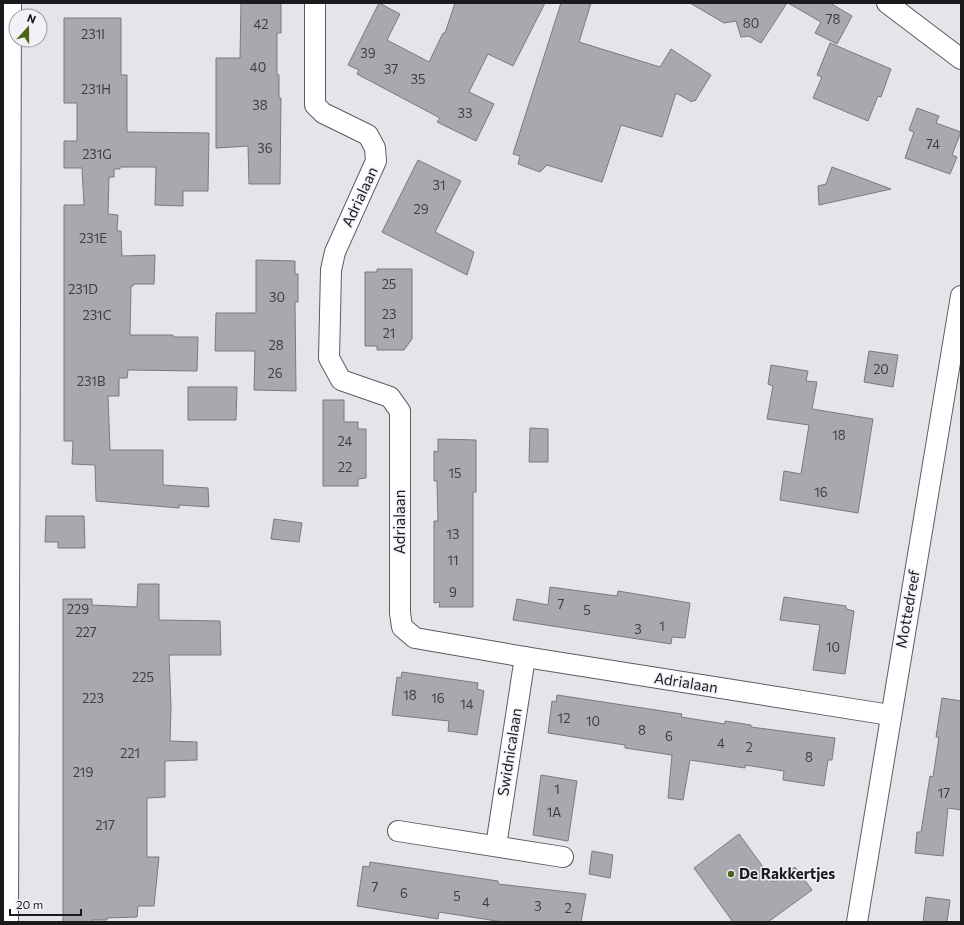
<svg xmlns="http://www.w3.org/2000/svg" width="964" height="925" viewBox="0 0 964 925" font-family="Commissioner,sans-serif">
<rect width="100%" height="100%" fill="#e5e4ea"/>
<g fill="#a9a8ae" stroke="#79797e">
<path d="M241,3H281V33H277V74L279,75V98H281L280,184H249L248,146L216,148V58H240Z"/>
<path d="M379,3L400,14L387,40L429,62L443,33H445L455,3H545L513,66L488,54L469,92L494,104L476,141L437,122L440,118L357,74L359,70L348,65Z"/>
<path d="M561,3H591L579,42L660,67L671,49L711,75L695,101L694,100L692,102L676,93L662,137L621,125L602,182L547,165L540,172L518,164L520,156L513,154Z"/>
<path d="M690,3H787L761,43L749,36L741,37L736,21L724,23Z"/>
<path d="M788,3H830L852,16L837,44L815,33L821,22Z"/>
<path d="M64,18H121V75H127V132L209,133L208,191H183V206L155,205L156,167H120V169H114V177H109L108,214L118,215L117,231H121L122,256L155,255L154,284H133V286H131L130,335H173V337H198L197,371L128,370L127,378H119V396H108L110,450H163V485L208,488L209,507L179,505V508L96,501L95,465L72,464L73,441H64V205H84L82,168H64V141H77V103H64Z"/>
<path d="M830,43L891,69L881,97L878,96L868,121L813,98L822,77L817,75Z"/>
<path d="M917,108L939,116L936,123L961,132L952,155L957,157L950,174L905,158L914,132L909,130Z"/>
<path d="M418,160L461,181L435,232L474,252L467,275L382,232Z"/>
<path d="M832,167L891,189L819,205L818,186L826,184Z"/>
<path d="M256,260L295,261V274H298V302H295L296,391L254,390L255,351H215L216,313H256Z"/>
<path d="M377,269H412V339L404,350H377V346H365V272H377Z"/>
<path d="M869,351L898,355L893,387L864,382Z"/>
<path d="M771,365L808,371L806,381L817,382L812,409L873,419L858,513L780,500L784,471L801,474L809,425L767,419L773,386L768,384Z"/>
<path d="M188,387H237L236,420H188Z"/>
<path d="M323,400H344V422H358V429H366V478L358,479V486H323Z"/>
<path d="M530,428L548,429V462H529Z"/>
<path d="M438,439L476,440V492H473V607H439L440,602L434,603V521H438L437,481H434V451L438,452Z"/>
<path d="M46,516H84L85,548H58V542H45Z"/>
<path d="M274,519L302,523L299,542L271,539Z"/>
<path d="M138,584H159V620L220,621L221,655H169L171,706L170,741L197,742V760L165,761V797L147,798V857H159L154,906H138L137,917L107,918V920H92V922H63V599H92V605L137,607Z"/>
<path d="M550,587L617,596L618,591L690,603L685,638L672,637L671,644L513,620L517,599L548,605Z"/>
<path d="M784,597L846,606V609L854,611L845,674L813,670L820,625L780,620Z"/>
<path d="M402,672L478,683L477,689L484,691L477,735L448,731L449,721L392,715L397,677L401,678Z"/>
<path d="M557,695L682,714L681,717L725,724V721L751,725V727L835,738L832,760H828L824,786L783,780L784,771L745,765V768L690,760L683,800L668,798L672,755L625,748V745L548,733L552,701L556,702Z"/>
<path d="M942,698L961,701V810L948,808L943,856L915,853L917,832H921L930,776L933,777L939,737H936Z"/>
<path d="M541,775L577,781L568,841L533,835Z"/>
<path d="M739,834L774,882L795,867L812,890L768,922H733L694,868Z"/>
<path d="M592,851L613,855L610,878L589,874Z"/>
<path d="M370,862L498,881V884L586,894L581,922H503L439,912L438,919L357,906L363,866L369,867Z"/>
<path d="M926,897L950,900L947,922H923Z"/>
</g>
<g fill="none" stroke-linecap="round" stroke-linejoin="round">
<g stroke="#5c5c61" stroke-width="22">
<g id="minor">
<path d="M315,3V105L323,113L368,135L375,148L376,161L335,252L331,270L329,358L341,380L390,397L400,411V613L402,627L415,638L525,657L890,715"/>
<path d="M887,3L961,59"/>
<path d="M398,831L563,857"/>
<path d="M496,846L525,657"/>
<path d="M8,922L11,3"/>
<path d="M857,922L961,296"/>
</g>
</g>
<use href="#minor" stroke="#fff" stroke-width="20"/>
</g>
<circle fill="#4b6516" stroke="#f2f1f8" stroke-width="1.5" cx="731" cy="874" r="4"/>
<g text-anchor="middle" stroke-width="3" stroke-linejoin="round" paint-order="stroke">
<g font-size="13" fill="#3e3e41">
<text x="833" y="24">78</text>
<text x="751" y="28">80</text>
<text x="261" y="29">42</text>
<text x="93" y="39">231I</text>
<text x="368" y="58">39</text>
<text x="258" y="72">40</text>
<text x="391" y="74">37</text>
<text x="418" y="84">35</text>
<text x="96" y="94">231H</text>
<text x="260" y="110">38</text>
<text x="465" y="118">33</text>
<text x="933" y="149">74</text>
<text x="265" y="153">36</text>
<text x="97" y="159">231G</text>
<text x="439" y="190">31</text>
<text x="421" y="214">29</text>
<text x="93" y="243">231E</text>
<text x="389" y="289">25</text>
<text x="83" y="294">231D</text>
<text x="277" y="302">30</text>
<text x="389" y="319">23</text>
<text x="97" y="320">231C</text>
<text x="389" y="338">21</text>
<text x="276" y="350">28</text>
<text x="881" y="374">20</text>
<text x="275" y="378">26</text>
<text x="91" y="386">231B</text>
<text x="839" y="440">18</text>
<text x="345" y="446">24</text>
<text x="345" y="472">22</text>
<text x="455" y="478">15</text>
<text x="821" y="497">16</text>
<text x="453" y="539">13</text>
<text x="453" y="565">11</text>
<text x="453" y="597">9</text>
<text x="561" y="609">7</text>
<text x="78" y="614">229</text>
<text x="587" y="615">5</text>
<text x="662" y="631">1</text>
<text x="638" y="634">3</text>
<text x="86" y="637">227</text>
<text x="833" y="652">10</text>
<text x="143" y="682">225</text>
<text x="410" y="700">18</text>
<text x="93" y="703">223</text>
<text x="438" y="703">16</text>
<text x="467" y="709">14</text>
<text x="564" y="723">12</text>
<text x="593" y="726">10</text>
<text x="642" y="735">8</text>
<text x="669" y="741">6</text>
<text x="721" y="748">4</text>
<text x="749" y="752">2</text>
<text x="130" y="758">221</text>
<text x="809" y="762">8</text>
<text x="83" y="777">219</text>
<text x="557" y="794">1</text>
<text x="944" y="798">17</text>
<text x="554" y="817">1A</text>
<text x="105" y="830">217</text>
<text x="375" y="892">7</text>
<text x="404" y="898">6</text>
<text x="457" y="901">5</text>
<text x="486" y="907">4</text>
<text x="538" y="911">3</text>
<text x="568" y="913">2</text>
</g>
<g font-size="15" fill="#1b1b1d" stroke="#f2f1f8">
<text transform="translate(360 197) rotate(-65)" y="5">Adrialaan</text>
<text transform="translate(400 522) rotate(-90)" y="5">Adrialaan</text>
<text transform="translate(908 609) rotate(-80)" y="5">Mottedreef</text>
<text transform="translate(686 683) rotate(9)" y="5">Adrialaan</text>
<text transform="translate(510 752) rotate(-81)" y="5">Swidnicalaan</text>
</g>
<g font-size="15" font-weight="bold" fill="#1b1b1d" stroke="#f2f1f8" text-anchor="start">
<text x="739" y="879">De Rakkertjes</text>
</g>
</g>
<rect width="964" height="925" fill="none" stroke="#1b1b1d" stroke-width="8"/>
<g transform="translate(28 28) rotate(21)"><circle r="19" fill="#f2f1f8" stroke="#9c9ba0"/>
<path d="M0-3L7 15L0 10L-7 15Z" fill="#4b6516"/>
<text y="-6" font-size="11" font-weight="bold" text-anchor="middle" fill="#1b1b1d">N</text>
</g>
<path d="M10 909v6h71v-6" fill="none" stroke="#1b1b1d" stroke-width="2"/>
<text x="16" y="909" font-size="12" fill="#1b1b1d" stroke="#f2f1f8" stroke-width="3" paint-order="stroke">20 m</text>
</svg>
